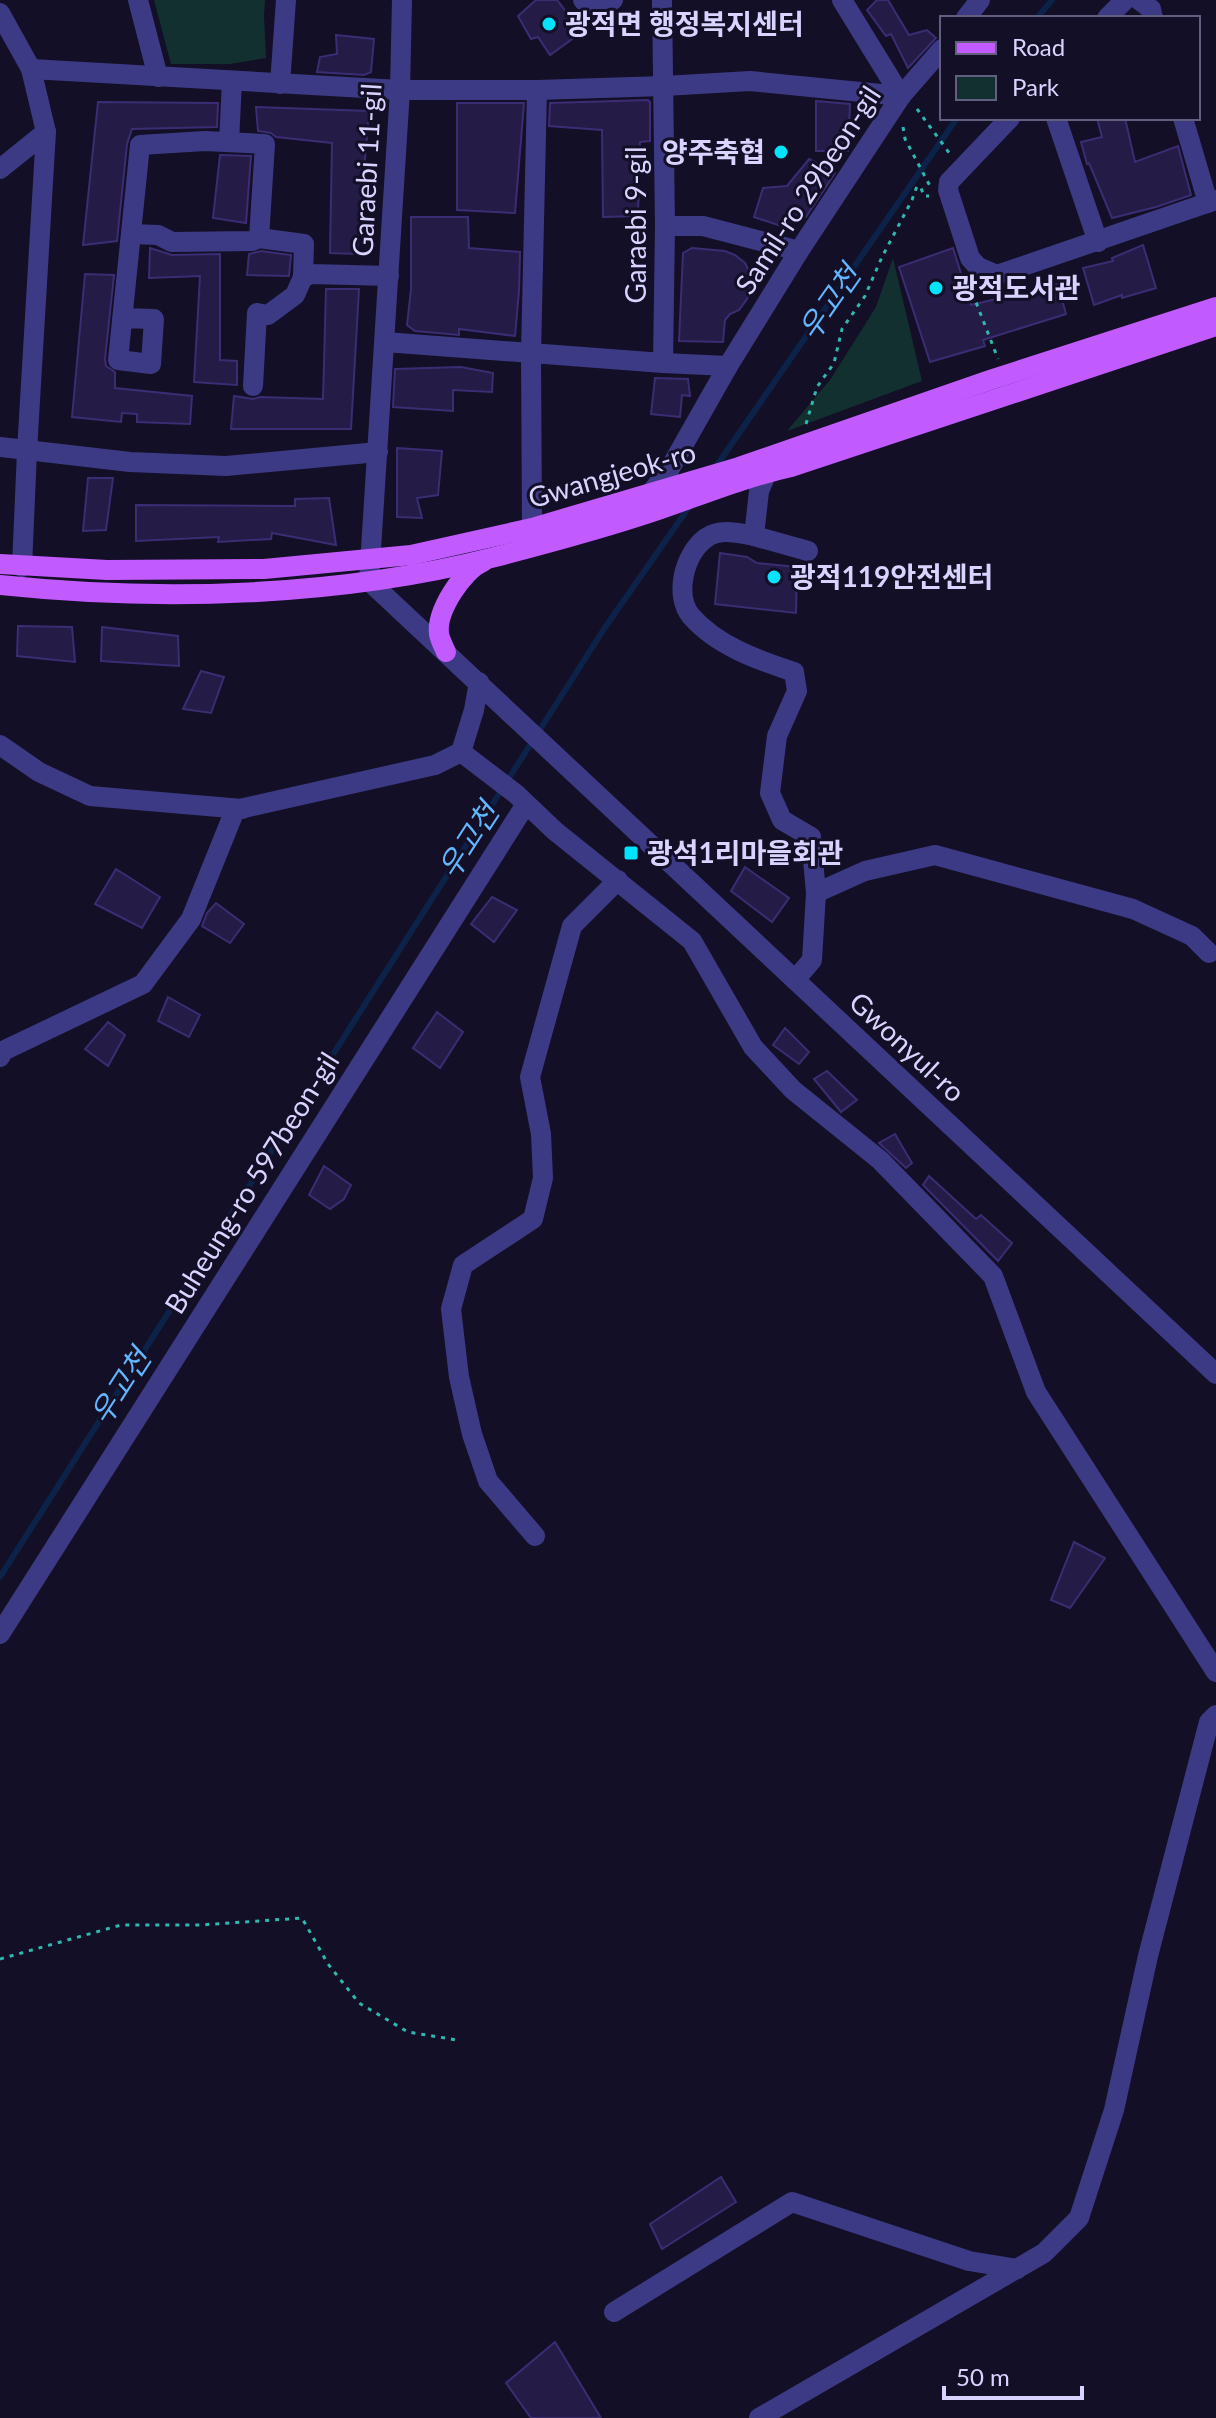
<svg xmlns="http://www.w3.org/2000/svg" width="1216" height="2418" viewBox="0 0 1216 2418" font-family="Lato,'Noto Sans KR',sans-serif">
<rect width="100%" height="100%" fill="#130f26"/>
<g fill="#12302f">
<path d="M154,0H265L264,16L266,58L230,64H171Z"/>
<path d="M893,258L922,381L787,431L830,380L876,307Z"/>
</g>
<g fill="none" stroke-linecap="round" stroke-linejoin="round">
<g stroke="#0c2248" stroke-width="6">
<path d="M1037,18L1052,0"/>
<path d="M715,468L957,118"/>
<path d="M0,1577L604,629L689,507"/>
</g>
</g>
<g fill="#241b47" stroke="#3b2d73" stroke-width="2">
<path d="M536,0H557L582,32L550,55L538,37L531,39L518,16Z"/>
<path d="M877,0H888L909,35L927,30L936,38L908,68L891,34L886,36L867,10Z"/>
<path d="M336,35L374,39L371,72L364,75L317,72L320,57L337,54Z"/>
<path d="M648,100L650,102V141L640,142L638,216L603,217L602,130L549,126L550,103Z"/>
<path d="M816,101L850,104L848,151H816Z"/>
<path d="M98,102L218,103L217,127L132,129L127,144L117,241L83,245Z"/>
<path d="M457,103H524L515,213L457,210Z"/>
<path d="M256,107L369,111L357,254L330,253L332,143L276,137L271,133L258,131Z"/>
<path d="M1097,118H1125L1135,162L1178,146L1191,195L1156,207L1112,218L1089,163L1087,164L1081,142L1102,137Z"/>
<path d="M220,155L251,156L246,223L213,218Z"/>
<path d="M809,159L835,173L806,217L781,226L754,217L763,188L787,186Z"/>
<path d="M411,217H468L469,248L520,252L519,291L515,336L459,329V335L415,331L407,325L411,289Z"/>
<path d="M1143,245L1156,288L1122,298V295L1094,305L1083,268L1113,261L1112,258Z"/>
<path d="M150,248L172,255L220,254V360L237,361V385L194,382L200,276L149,278Z"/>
<path d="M692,248L725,251L735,255L745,263L750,273L751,286L747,299L739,310L730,314L725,320L723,342L679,341L683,253Z"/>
<path d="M953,248L971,305L1058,284L1066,314L983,340L985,346L930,362L899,267Z"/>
<path d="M261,251L291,255L289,276L247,275L249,254Z"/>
<path d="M85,274L114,275L105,359L106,366L115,372V388L192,396L190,424L137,422V414L122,413L121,422L72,417Z"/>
<path d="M326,289H359L351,429H231L234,396L253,399L260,397L323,399Z"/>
<path d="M461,367L493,373L492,392L453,390V411L393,407L395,369Z"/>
<path d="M655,378L688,379L690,396L682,395L680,417L651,414Z"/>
<path d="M397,448L442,451L438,495L417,498L422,518L397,517Z"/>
<path d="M88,478H113L106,530L83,531Z"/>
<path d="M329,498L336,545L272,533L271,539L218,542L219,537L136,541V505L295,506V499Z"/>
<path d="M720,553L747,557L757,563L797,567L796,613L715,604Z"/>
<path d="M18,626L72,627L75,662L17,656Z"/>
<path d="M102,627L178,636L179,666L101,661Z"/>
<path d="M201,671L224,677L211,713L183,709Z"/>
<path d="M745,867L789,898L772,922L731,891Z"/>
<path d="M116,869L160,897L142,928L95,904Z"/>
<path d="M492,897L517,910L494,942L471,924Z"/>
<path d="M216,903L244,924L230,943L202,926L207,913Z"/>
<path d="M168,997L200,1015L189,1037L158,1021Z"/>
<path d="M437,1012L463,1032L440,1068L413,1048Z"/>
<path d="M108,1022L125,1035L108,1066L85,1049Z"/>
<path d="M785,1028L809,1052L799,1064L773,1045Z"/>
<path d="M827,1071L857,1100L841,1112L814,1079Z"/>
<path d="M895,1134L912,1163L906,1168L879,1143Z"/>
<path d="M324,1166L351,1185L344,1199L330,1209L309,1195Z"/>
<path d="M929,1176L976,1219L981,1215L1012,1243L998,1261L923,1185Z"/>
<path d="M1074,1542L1105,1558L1070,1608L1051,1600Z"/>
<path d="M721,2177L736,2202L662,2249L650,2224Z"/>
<path d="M555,2342L601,2418H531L506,2383Z"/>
</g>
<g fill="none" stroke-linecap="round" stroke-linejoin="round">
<g stroke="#2fb8b0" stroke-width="3" stroke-dasharray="4 6" stroke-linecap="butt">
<path d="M917,109L950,154"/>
<path d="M903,127L905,139L930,186"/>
<path d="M969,284L998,359"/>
<path d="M806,424L817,387L834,363L842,329L865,296L882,257L912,200L917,186L921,188L924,196H929"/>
<path d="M0,1959L121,1925H200L302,1918L328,1964L359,2003L408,2032L457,2040"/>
</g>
<g stroke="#3d3a85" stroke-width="20">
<path d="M138,0L158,77"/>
<path d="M402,0L400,90L369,581L1216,1374"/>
<path d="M583,0L594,10L613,0"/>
<path d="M662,0L665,226L663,363"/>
<path d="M842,0L901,96"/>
<path d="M1139,0L1151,9L1153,18"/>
<path d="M0,13L31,69L46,132L27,451L22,567"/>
<path d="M966,18L980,0"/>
<path d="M1107,18L1125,0"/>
<path d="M31,69L400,90H537L664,86L750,81L901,96"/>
<path d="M280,84L286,0"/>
<path d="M1010,118L949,182L948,190L970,258L978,267L997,275L1216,200"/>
<path d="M1056,118L1098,242"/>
<path d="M1183,118L1208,203"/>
<path d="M229,142L232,81"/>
<path d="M0,169L46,132"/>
<path d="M665,226H703L799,251"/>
<path d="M131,234L158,235L172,242L252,241L259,238L304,244L303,277L312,274L389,276"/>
<path d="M122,318L154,319L151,364L118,360L140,145L205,141L265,144L259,238"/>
<path d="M385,342L663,363L728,366L799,251L901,96L942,49"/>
<path d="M253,386L257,313L268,315L295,295L303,277"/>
<path d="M0,447L130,462L226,466L378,452"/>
<path d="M767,472L759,491L754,536C738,533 720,528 706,538C684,554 674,595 691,616C717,646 758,660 794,672L797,691L777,736L770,793L782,820L811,837L816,893L812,960L795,980"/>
<path d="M650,494L669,470L728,366"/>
<path d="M532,528L531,353L537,90"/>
<path d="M754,536L808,551"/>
<path d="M0,745L39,772L90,796L242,809"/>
<path d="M461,752L516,794L555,831L692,941L753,1047L793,1090L880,1160L993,1276L1036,1392L1216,1672"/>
<path d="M816,893L865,871L935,855L1133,909L1192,936L1209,953"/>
<path d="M0,1057L3,1051L143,984L191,919L235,810L435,765L461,752L474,710L479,682"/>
<path d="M535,1536L488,1481L472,1434L459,1377L451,1309L463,1265L533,1219L543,1178L541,1134L530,1077L572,926L618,880"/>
<path d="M0,1634L526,804"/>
<path d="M614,2312L792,2202L969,2261L1017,2269"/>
<path d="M759,2418L1044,2253L1079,2218L1114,2110L1148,1956L1209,1722L1216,1715"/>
</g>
<g stroke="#c25bff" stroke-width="20">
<path d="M0,564L107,570L264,569L411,555L532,528L739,467L990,380L1216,307"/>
<path d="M0,585C161,602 338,597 495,557C549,543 605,528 658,510C702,495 746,477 791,467L1216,326"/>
<path d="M446,652C444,647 440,640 439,634C436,611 463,570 483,562"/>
</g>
</g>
<g fill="#00e5ff" stroke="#130f26" stroke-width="3">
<circle cx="549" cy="24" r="8"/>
<circle cx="781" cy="152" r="8"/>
<circle cx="936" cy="288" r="8"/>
<circle cx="774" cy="577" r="8"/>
<rect x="623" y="845" width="16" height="16" rx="4"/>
</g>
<g text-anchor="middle" stroke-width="6" stroke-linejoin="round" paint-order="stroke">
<g font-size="28" font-weight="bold" fill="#d9d4ff" stroke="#130f26" text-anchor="start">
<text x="565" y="34">광적면 행정복지센터</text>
<text x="765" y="162" text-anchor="end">양주축협</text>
<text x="952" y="298">광적도서관</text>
<text x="790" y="587">광적119안전센터</text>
<text x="647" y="863">광석1리마을회관</text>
</g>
<g font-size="28" fill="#d9d4ff" stroke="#130f26">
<text transform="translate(367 170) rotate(-87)" y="10">Garaebi 11-gil</text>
<text transform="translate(808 190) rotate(-57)" y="10">Samil-ro 29beon-gil</text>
<text transform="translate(636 225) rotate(-90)" y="10">Garaebi 9-gil</text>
<text transform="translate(612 475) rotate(-16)" y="10">Gwangjeok-ro</text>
<text transform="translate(907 1047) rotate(43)" y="10">Gwonyul-ro</text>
<text transform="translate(252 1183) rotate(-58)" y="10">Buheung-ro 597beon-gil</text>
</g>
<g font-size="30" font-style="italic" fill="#62b6ff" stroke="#130f26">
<text transform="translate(830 303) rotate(-55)" y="10">우고천</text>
<text transform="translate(469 841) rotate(-57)" y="10">우고천</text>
<text transform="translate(121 1387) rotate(-57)" y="10">우고천</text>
</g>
</g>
<rect x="940" y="16" width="260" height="104" fill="#130f26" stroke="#625e7d" stroke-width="2"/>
<rect x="956" y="42" width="40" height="12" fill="#c25bff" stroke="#625e7d" stroke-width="2"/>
<text x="1012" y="56" font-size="24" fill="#d9d4ff">Road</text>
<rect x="956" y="76" width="40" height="24" fill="#12302f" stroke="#625e7d" stroke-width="2"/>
<text x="1012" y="96" font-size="24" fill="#d9d4ff">Park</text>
<path d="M944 2386v12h138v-12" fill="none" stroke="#d9d4ff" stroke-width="4"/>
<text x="956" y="2386" font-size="24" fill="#d9d4ff" stroke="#130f26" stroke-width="6" paint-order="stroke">50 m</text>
</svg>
